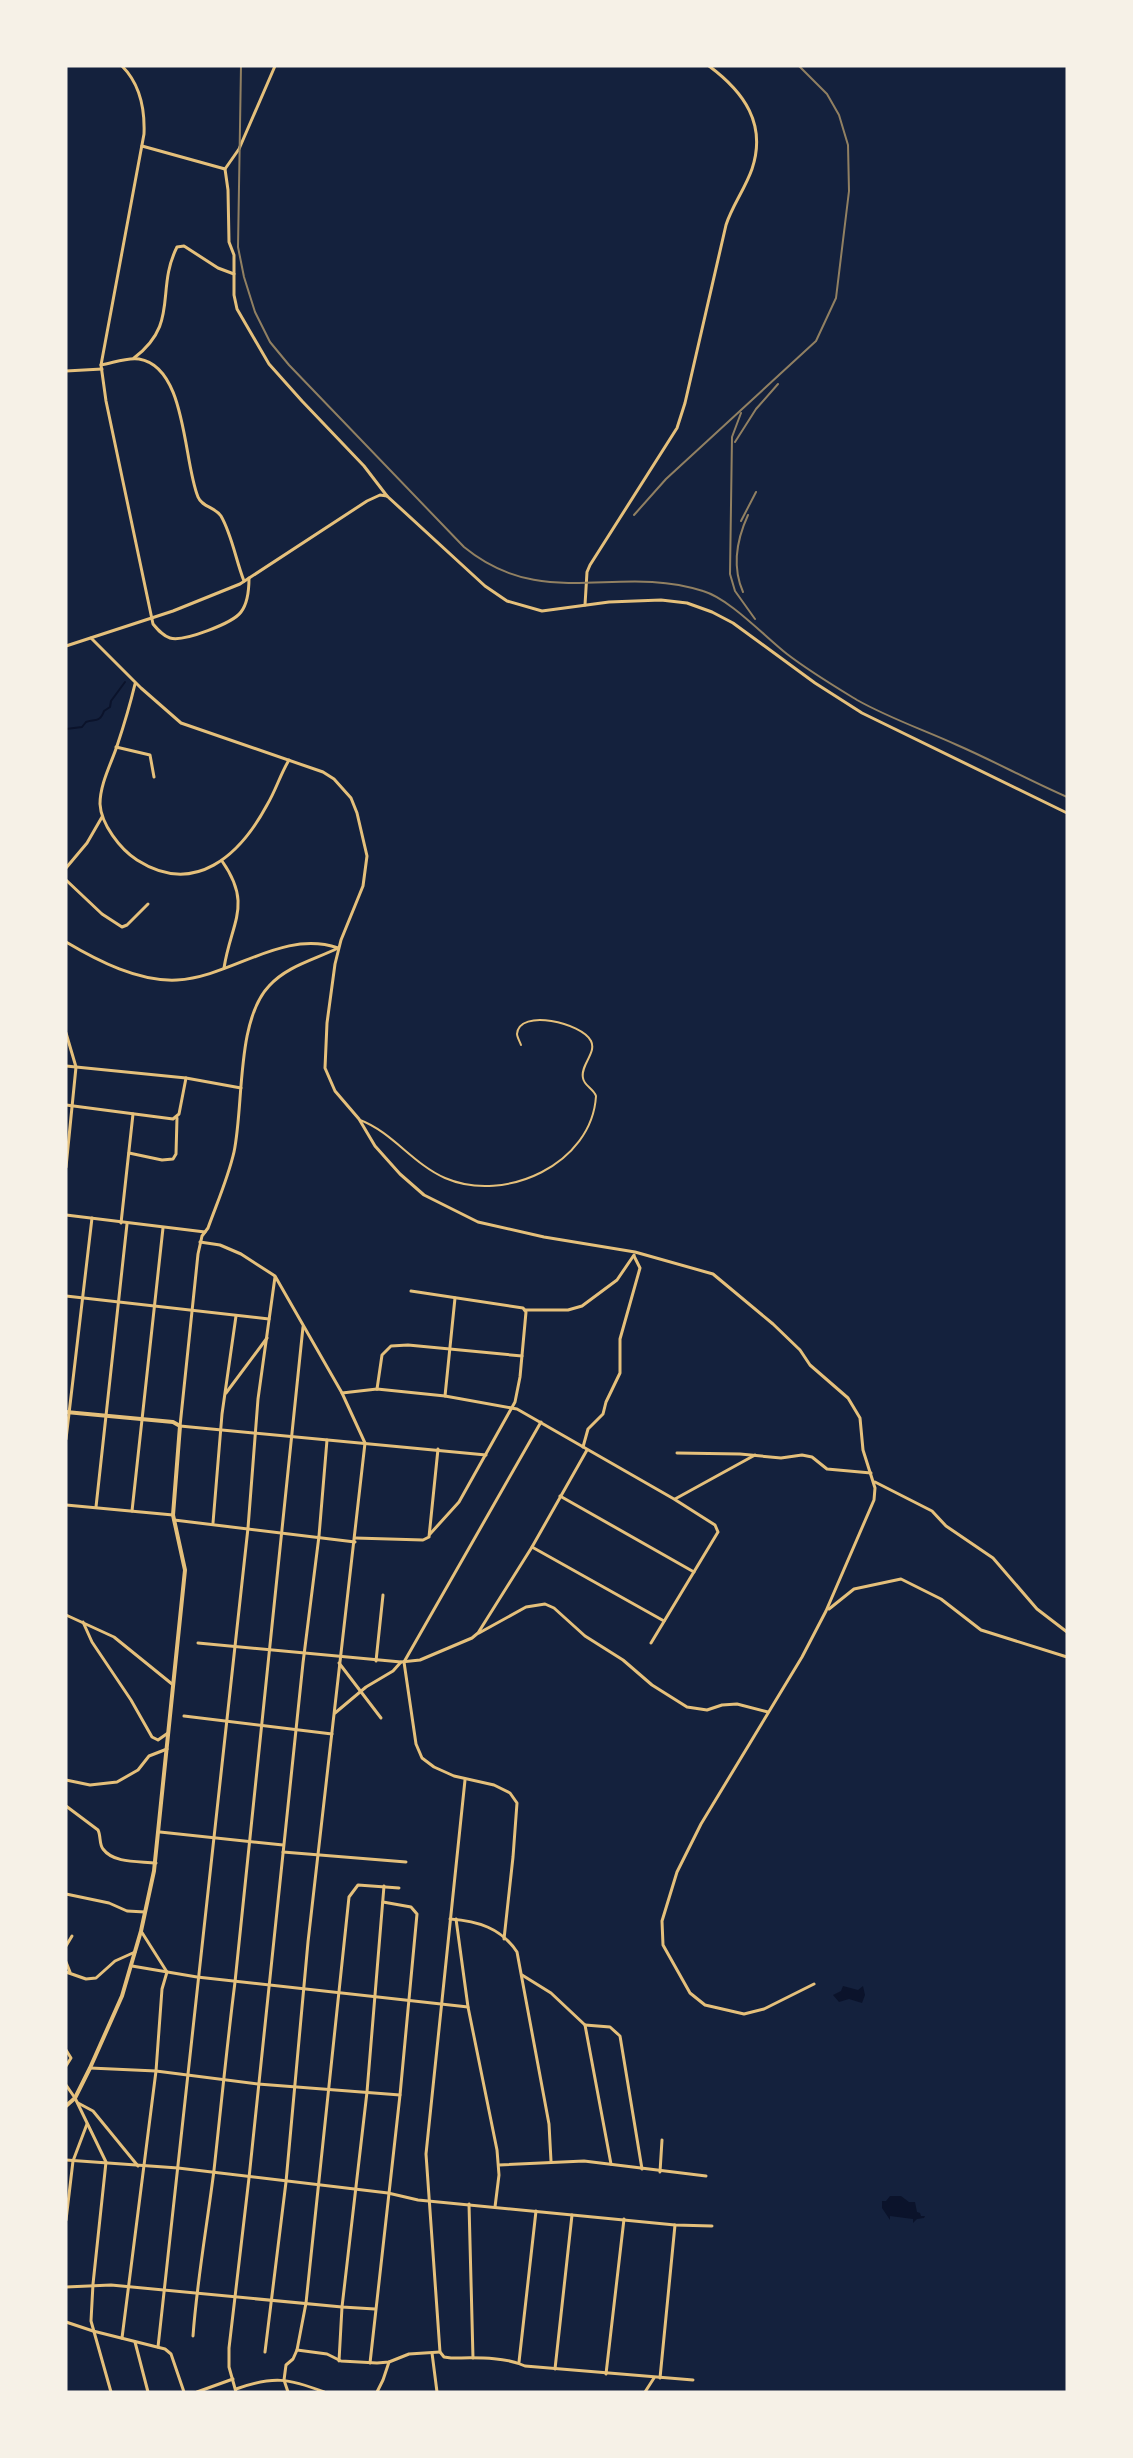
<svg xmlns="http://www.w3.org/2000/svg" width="1133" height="2458" viewBox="0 0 1133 2458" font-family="Arial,sans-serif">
<rect width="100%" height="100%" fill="#14213d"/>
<g fill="#0b132b">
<path d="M843,1986L858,1990L863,1986L865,1995L862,2003L849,1999L839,2002L833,1995L841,1991Z"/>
<path d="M890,2196H901L909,2202H915L917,2212L920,2213L921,2216H925L924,2218L917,2219L913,2223V2219L890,2216V2220L882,2208V2201H886Z"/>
</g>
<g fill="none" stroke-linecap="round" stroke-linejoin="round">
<path stroke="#0b132b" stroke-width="2" d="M66,729L82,727L86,722C94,719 100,723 104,711L110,707L111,701L125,682"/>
<path stroke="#e5c07b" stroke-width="2" d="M360,1120C392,1132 413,1164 445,1178C505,1204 592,1164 596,1096C593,1088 584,1086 583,1078C580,1065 597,1053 591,1041C582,1023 519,1008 517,1034C517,1037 520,1042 521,1045"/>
<g stroke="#e5c07b" stroke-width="3">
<path d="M122,66C140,84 145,109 144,134L101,365L106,401L153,624C158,630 163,636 170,638C184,642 233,623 241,612C248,603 249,589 249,578"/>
<path d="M142,146L225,169L239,149L275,66"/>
<path d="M225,169L228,190L229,242L234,255V295L237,309L269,364L302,401L364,466L387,496"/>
<path d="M134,358C180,323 155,291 177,247L184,246L218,268L234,274"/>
<path d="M101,365C113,363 127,357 139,359C187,367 183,461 198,497C202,507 215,507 221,516C232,535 236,561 244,581"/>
<path d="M66,371L102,369"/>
<path d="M585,605L587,572L590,565L677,428L685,403L726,225C732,206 745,189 752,169C767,124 744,92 709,66"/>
<path d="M91,638L141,688L181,723L323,772L334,779L351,798L357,813L367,856L363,886L341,940L335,964L327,1023L325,1068L335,1091L359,1119L375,1146L400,1174L424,1195L478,1222L544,1237L635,1252L713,1274L773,1324L800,1350L810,1365L848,1398L860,1418L863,1450L875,1488L874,1500L826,1611L802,1657L701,1824L677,1872L662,1921L663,1945L690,1993L705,2005L744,2014L764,2009L814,1984"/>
<path d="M66,646L173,611L240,584L367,501L380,495L387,496L485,586L507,601L542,611L609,602L661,600L687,603L712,612L733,623L815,683L862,713L1067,813"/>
<path d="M135,684C130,705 124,725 117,746C111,764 100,784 100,804C101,824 120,849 137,860C195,897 240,855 267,805C276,790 280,775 289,760"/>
<path d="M116,747L150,755L154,777"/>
<path d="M222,861C253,905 231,922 224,968"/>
<path d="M66,868L87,843L102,817"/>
<path d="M66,880L102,914L122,927L127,925L148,904"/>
<path d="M66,942C98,961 139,982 177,980C232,977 282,929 338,948"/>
<path d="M338,948C314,960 287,966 269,986C236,1021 244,1105 234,1152C228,1178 217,1203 208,1228L202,1236L198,1254L180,1426L486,1455"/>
<path d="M66,1033L76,1067L66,1167"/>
<path d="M66,1066L186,1078L241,1088"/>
<path d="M66,1105L173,1119L179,1114L186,1078"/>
<path d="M129,1153L162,1160L173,1159L176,1154L177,1118"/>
<path d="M66,1215L205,1232"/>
<path d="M121,1223L133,1114"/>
<path d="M200,1242L220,1245L241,1254L275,1276L342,1393L365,1443L308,1942L286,2182L265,2352"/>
<path d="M411,1291L523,1308L526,1312L520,1377L515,1402L459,1502L430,1534"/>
<path d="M66,1296L269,1319"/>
<path d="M525,1310H568L582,1306L617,1280L634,1255"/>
<path d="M377,1389L382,1355L391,1346L408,1345L522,1356"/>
<path d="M226,1393L267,1338"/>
<path d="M342,1393L377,1389L445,1396L517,1409L674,1499L715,1525L718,1532L651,1643"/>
<path d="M445,1396L455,1298"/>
<path d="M66,1439L92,1218"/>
<path d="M583,1447L588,1429L603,1414L606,1402L620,1373V1339L640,1268L634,1256"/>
<path d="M677,1453L740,1454L781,1458L802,1455L812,1457L827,1469L871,1473"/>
<path d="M875,1482L932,1511L946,1526L993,1558L1037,1609L1067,1632"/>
<path d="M560,1496L694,1572"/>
<path d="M675,1499L755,1455"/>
<path d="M66,1505L173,1515"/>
<path d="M96,1507L127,1224"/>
<path d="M132,1511L163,1228"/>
<path d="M174,1520L355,1542"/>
<path d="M213,1523L222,1414L236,1316"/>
<path d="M355,1538L423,1540L429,1537L438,1449"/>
<path d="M532,1547L664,1621"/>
<path d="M829,1609L854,1589L901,1579L941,1599L981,1630L1067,1657"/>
<path d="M66,1615L114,1637L172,1684"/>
<path d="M83,1622L92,1642L131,1700L152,1737L158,1740L168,1733"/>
<path d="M479,1633L526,1607L545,1604L554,1608L585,1636L623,1660L652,1685L687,1707L707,1710L722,1705L737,1704L768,1712"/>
<path d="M198,1643L401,1662L420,1660L472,1638L478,1633L532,1547L587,1450"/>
<path d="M376,1661L383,1595"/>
<path d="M339,1663L381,1718"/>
<path d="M335,1713L366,1687L393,1671L401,1662"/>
<path d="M184,1716L332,1734"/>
<path d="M66,1780L90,1785L117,1782L138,1770L149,1756L167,1749"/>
<path d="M465,1780L426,2154L440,2352L444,2357L451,2358C475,2358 503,2356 525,2366L693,2380"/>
<path d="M66,1806L98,1830C101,1836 99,1844 103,1849C114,1864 140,1861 156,1863"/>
<path d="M160,1832L283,1845"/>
<path d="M283,1852L406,1862"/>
<path d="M66,1894L109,1903L127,1911L145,1912"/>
<path d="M450,1919C478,1921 501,1928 517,1952L549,2124L551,2161"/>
<path d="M456,1919L468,2007L497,2150L499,2175L495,2207"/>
<path d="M504,1939L513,1857L517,1803L510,1793L494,1785L454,1776L434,1767L422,1758L416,1744L404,1662L541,1422"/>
<path d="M66,1946L72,1936"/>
<path d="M66,1962L70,1972"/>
<path d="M132,1966L197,1977L468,2007"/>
<path d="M66,1972L86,1979L96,1978L115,1961L135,1952"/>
<path d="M522,1975L551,1993L585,2025L611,2164"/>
<path d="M585,2025L610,2027L620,2036L642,2169"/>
<path d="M66,2050L71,2058L66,2066"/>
<path d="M90,2068L156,2071L258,2084L400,2095"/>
<path d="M66,2085L75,2098L106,2162L93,2284L91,2321L111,2392"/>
<path d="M78,2103L93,2111L138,2166"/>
<path d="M66,2160L178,2168L388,2193L418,2200L675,2225L712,2226"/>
<path d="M499,2165L584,2161L706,2176"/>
<path d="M660,2172L662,2140"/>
<path d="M469,2204L473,2358"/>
<path d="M66,2220L73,2161L87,2124"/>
<path d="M66,2287L111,2285L342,2307L375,2309"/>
<path d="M66,2322L93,2331L165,2349L171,2354L184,2392"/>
<path d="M193,2336C197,2280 207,2226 214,2170C221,2107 227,2045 235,1982L303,1327"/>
<path d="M122,2338L156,2071L162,1989L167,1972L141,1931"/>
<path d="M135,2342L148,2392"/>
<path d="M158,2347L248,1528L258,1399L275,1277"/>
<path d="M297,2350L327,2354L341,2361L377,2363L389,2362L409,2354L440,2352"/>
<path d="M432,2353L437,2392"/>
<path d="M339,2361L342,2307L367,2092L384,1886"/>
<path d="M519,2362L536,2211"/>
<path d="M370,2363L400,2095L417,1914L411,1907L383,1902"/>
<path d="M555,2369L572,2215"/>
<path d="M606,2374L624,2219"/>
<path d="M660,2378L675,2225"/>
<path d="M236,2389C273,2376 288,2378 324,2392"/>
<path d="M197,2392L233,2379"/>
<path d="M236,2392L229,2367V2348L249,2178L303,1663L319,1536L327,1440"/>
<path d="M288,2392L284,2380L286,2365L293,2359L297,2350L306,2303L349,1897L358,1885L399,1888"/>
<path d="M377,2392L383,2380L389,2362"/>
<path d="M645,2392L654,2378"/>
</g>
<path stroke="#e5c07b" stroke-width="4" d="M66,1412L173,1422L180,1426L173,1515L185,1570L154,1871L141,1931L122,1996L90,2068L75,2098L66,2106"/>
<g stroke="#918062" stroke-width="2">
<path d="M241,66L238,247L244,277L255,312L270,342L289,365L464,547C543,612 617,563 703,591C730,599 764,636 787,654C809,671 834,686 857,700C889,718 924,730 957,745C994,761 1030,781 1067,797"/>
<path d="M741,413L732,437L730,574L735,591L755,619"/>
<path d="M735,442L756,409L778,384"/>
<path d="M634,515L666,479L816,341L836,298L849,191L848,145L839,115L827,94L799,66"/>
<path d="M741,521L756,492"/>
<path d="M743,592C732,567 737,539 748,515"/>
</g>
</g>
<rect width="1133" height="2458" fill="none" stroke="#f6f1e7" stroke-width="135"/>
</svg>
